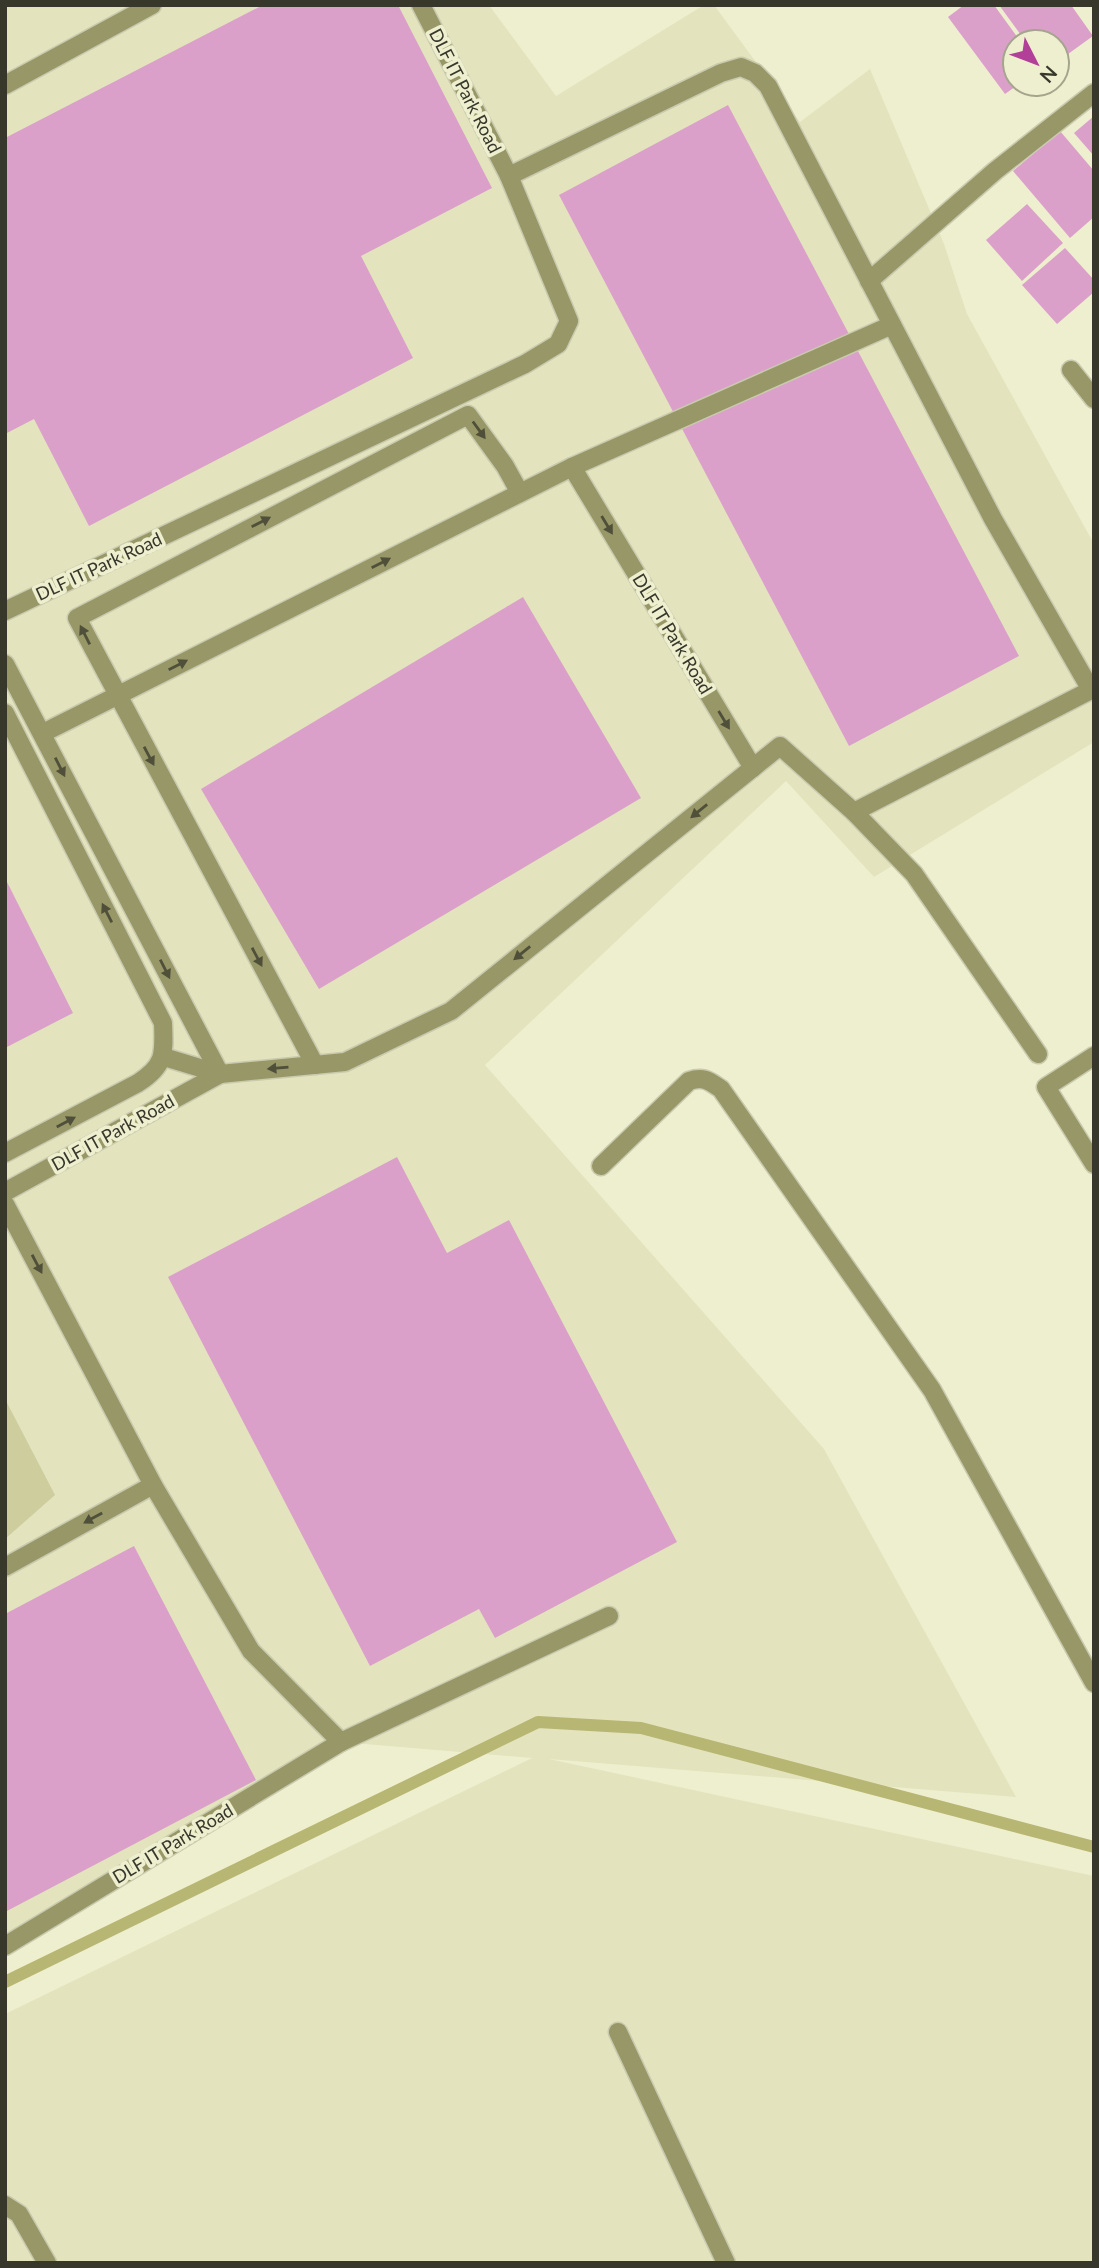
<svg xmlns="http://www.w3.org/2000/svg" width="1099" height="2268" viewBox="0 0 1099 2268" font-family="Lato,sans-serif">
<rect width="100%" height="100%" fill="#eeefcf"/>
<path fill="#e3e4bd" d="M5,5H489L556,96L704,5H714L800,122L870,69L944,244L967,314L1094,544V742L874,877L786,781L485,1065L824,1449L1016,1797L549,1759L1094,1876V2263H5V2014L532,1758L341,1742L5,1949Z"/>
<path fill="#cdcd9d" d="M5,1399L55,1495L5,1539Z"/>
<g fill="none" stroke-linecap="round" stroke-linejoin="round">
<path stroke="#b7b673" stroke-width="12" d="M5,1982L538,1722L641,1728L1094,1847"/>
</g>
<g fill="#dba0ca">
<path d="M263,5H398L492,188L361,256L413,358L89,526L34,419L5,434V138Z"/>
<path d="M964,5H994L1021,42H1015V84H1019L1005,94L948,17Z"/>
<path d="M999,5H1071L1093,36L1057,62V42H1026Z"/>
<path d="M728,105L1019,656L849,746L559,195Z"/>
<path d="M1094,116V156L1074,133Z"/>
<path d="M1060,131L1094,171V217L1070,238L1013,171Z"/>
<path d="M1027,204L1063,243L1022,281L986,240Z"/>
<path d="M1065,248L1094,280V292L1057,324L1022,285Z"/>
<path d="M523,597L641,798L319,989L201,789Z"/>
<path d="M5,878L73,1013L5,1048Z"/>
<path d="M397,1157L447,1253L509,1220L677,1542L495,1638L479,1609L370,1666L168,1277Z"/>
<path d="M134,1546L256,1780L5,1912V1614Z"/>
</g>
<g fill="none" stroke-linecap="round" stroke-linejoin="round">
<g stroke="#c9caae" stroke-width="21">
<g id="minor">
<path d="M5,85L152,5"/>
<path d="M869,281L995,171L1094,93"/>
<path d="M1071,370L1094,399"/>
<path d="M572,467L753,768"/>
<path d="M5,611L525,364L558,344L569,321L509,176"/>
<path d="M5,664L220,1074L5,1192"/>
<path d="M5,713L163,1023C164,1053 166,1065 138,1083L5,1153"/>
<path d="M43,733L572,467L892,325"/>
<path d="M854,812L914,874L1038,1054"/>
<path d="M1094,1056L1046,1087L1094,1164"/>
<path d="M164,1057L220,1074L345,1062L451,1011L780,746L854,812L1091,690L993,519L768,86L755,73L741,67L721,73L509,176L421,5"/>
<path d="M315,1065L77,618L468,415L505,466L520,493"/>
<path d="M601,1166L689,1081C704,1076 709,1081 721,1089L932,1390L1094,1683"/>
<path d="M5,1204L153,1485L251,1651L341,1742"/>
<path d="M5,1567L153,1485"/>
<path d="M5,1946L341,1742L609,1616"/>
<path d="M618,2032L726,2263"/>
<path d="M5,2205L19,2214L47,2263"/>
</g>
</g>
<use href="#minor" stroke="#989767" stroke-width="18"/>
</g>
<defs><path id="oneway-solid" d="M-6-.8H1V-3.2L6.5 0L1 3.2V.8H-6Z" transform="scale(1.75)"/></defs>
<g fill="#4f4f3a">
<use href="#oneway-solid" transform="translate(479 430) rotate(54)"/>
<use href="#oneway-solid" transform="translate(261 522) rotate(-27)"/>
<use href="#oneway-solid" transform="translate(607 525) rotate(59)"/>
<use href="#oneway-solid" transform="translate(381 563) rotate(-27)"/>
<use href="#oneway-solid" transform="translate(85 635) rotate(-117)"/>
<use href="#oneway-solid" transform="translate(178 665) rotate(-27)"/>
<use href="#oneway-solid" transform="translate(724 720) rotate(59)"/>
<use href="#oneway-solid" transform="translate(149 756) rotate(62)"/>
<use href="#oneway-solid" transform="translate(60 767) rotate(63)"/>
<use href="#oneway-solid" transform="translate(699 811) rotate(141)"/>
<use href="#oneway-solid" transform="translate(107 913) rotate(-117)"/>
<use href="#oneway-solid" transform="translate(522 953) rotate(141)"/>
<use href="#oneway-solid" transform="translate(257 957) rotate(62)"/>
<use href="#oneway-solid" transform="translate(165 969) rotate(63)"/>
<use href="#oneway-solid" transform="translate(278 1068) rotate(175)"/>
<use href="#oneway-solid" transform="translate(66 1122) rotate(-28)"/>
<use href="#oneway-solid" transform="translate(37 1264) rotate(62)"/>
<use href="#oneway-solid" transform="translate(93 1518) rotate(151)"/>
</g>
<g text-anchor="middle" stroke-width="7" stroke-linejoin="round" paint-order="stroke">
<g font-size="18" fill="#37372b" stroke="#eeefcf">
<text transform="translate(465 91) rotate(63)" y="6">DLF IT Park Road</text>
<text transform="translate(99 567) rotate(-25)" y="6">DLF IT Park Road</text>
<text transform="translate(672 634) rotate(59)" y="6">DLF IT Park Road</text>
<text transform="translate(113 1133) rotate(-29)" y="6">DLF IT Park Road</text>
<text transform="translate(173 1844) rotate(-31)" y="6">DLF IT Park Road</text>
</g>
</g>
<rect width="1099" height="2268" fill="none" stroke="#37372b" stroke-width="14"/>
<g transform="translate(1036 63) rotate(132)"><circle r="33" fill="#eeefcf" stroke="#a5a58d" stroke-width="2"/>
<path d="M0-5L12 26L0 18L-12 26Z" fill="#b23f98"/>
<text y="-10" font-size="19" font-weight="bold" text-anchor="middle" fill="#37372b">N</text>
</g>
</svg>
